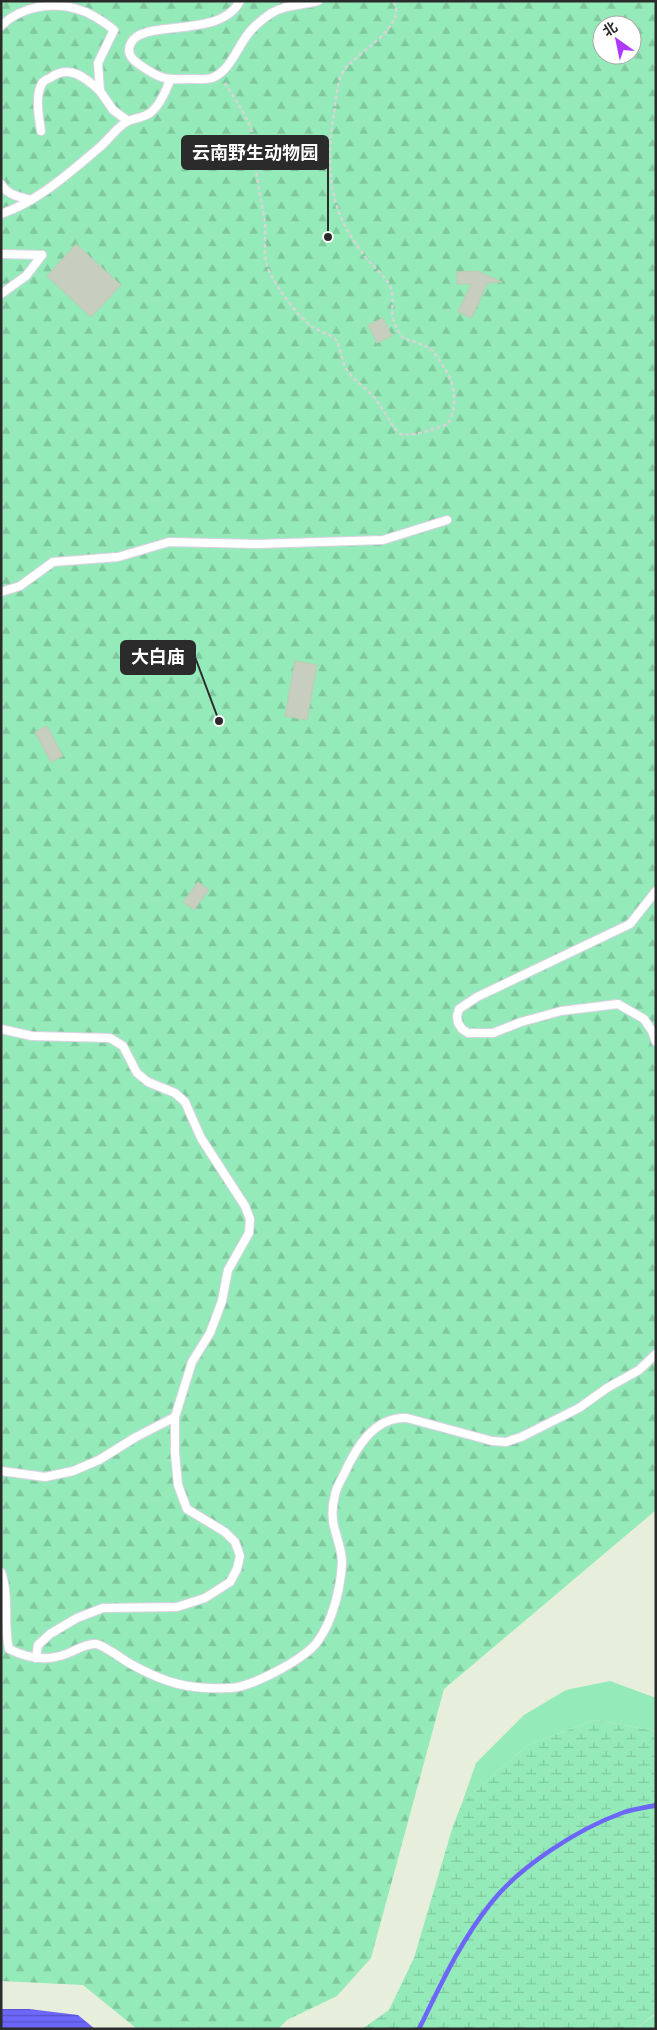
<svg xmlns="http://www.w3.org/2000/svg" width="657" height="2030" viewBox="0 0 657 2030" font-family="'Public Sans','Noto Sans SC',sans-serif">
<defs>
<pattern id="forest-firs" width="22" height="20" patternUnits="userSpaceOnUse" patternTransform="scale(1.25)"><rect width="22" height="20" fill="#94eab9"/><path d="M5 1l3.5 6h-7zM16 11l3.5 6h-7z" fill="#80c99f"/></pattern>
<pattern id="wetland-marsh" width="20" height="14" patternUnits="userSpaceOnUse" patternTransform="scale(1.25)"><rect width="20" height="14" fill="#94eab9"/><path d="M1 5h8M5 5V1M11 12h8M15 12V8" fill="none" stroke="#80c99f"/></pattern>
<pattern id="water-rules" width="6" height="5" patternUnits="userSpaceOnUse" patternTransform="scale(1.25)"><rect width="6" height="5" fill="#6c66f9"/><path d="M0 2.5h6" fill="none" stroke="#5954ca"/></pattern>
</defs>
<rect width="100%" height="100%" fill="#e8eedc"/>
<g fill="#94eab9">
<path d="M610,1681L656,1698V1731L595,1720L528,1745L462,1803L476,1763L524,1715L566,1690Z"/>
<path d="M656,2005V2029H635L655,2015Z"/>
</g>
<path fill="url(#forest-firs)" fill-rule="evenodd" d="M1,1H656V1510L444,1689L371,1958L337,1996L287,2020L278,2029H137L83,1985L1,1981ZM602,25H632V55H602Z"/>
<path fill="url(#wetland-marsh)" d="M595,1720L656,1731L655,2014L635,2029H362L389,2010L414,1958L452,1829L462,1803L528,1745Z"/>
<path fill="url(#water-rules)" d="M1,2009H29L78,2015L95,2029H1Z"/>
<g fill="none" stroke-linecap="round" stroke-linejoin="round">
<path stroke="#6c66f9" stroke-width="4.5" d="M419,2029C440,1986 461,1940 491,1903C520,1866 578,1829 622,1813C633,1809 645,1808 656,1805"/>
</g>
<g fill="#c7cdbf" stroke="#c1cab5">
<path d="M76,244L121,285L91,317L47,276Z"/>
<path d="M477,271L502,282L487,283L472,318L458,312L471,284H457V272Z"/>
<path d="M383,318L392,336L377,343L368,325Z"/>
<path d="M295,661L317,665L307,720L285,716Z"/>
<path d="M47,726L63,756L51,762L35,732Z"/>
<path d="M198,882L209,890L194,910L183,902Z"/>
</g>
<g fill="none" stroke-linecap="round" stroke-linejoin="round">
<g stroke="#ddd1e5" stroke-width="10">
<g id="lane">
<path d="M240,1C220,40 143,18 131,43C124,56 137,63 146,69C162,80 171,80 189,79C196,79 206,80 212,78C230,71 237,48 248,34C253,27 263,19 270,14C286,4 301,6 318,1"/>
<path d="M1,26C20,7 52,1 77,9C91,13 103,21 114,30L98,63L100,91L113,110L128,121"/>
<path d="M41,131C39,118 34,94 43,82C45,80 48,79 50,78C69,64 85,77 100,91"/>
<path d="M1,184C7,195 20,197 31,200"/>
<path d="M1,214C39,201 70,172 100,147C109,139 118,126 128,121C135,118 143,118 150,113C159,106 166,91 170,80"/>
<path d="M1,254L42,255"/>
<path d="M1,294L26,276L42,255"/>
<path d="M1,592L20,586L53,562L118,557L169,542L257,544L383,540L447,520"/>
<path d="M656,891L630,924L477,997L459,1009L457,1016L458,1023L462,1029L468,1033H493L521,1022L561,1011L618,1004L644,1019L652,1031L656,1042"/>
<path d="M1,1029L32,1036L110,1038L123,1046L137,1073L148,1082L175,1093L185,1102L201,1138L245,1206L250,1219L249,1233L228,1270L222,1301L210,1333L192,1362L175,1417V1453L178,1485L187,1509L225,1532L235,1542L240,1556L237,1569L230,1582L205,1598L177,1607L103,1608L77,1618L50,1634L38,1645L36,1658"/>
<path d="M1,1471L45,1477L73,1471L99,1460L136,1437L175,1417"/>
<path d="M1,1572C10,1597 3,1624 9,1649C29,1659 50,1662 71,1652C77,1649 88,1643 96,1644C103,1645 121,1658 129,1663C164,1683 189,1690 230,1688C252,1687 305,1659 318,1641C333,1620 341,1587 342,1562C342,1548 335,1535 333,1521C332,1513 333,1502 335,1495C336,1488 341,1480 344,1474C356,1448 374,1416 407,1418L492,1441L506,1442L521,1437L579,1408L607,1388L639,1370L656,1354"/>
</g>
</g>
<path stroke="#d5d5d5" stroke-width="2.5" stroke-dasharray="4 2.5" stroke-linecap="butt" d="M225,83C239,105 254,126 257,152C258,160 256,169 257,178C259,193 263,208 265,223C266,237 263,251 267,265C272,283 299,318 314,328C320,332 330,334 335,339C342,347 341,361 347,370C354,380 363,386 371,394C383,406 388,422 400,434C418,436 430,430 448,424C459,403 455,382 441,363C438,359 435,353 432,350C424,344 412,341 403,338C399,332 394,325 393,317C391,305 395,295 389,284C383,274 373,267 366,258C356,244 345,229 339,212C328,186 328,142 334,114C336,102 337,79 344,70C356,53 410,25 393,1"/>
<use href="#lane" stroke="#fff" stroke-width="8"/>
</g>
<path fill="none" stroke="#2b2b2b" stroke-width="2" d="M328 237L328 152M219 721L195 657"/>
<g fill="#2b2b2b" stroke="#fff" stroke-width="2">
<circle cx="328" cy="237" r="5"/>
<circle cx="219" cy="721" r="5"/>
</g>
<g fill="#2b2b2b" stroke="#2b2b2b" stroke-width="2">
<rect x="182" y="136" width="146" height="33" rx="5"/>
<rect x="121" y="641" width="74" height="33" rx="5"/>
</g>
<g font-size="18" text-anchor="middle" font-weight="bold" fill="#fff">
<text x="255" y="159">云南野生动物园</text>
<text x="158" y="663">大白庙</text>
</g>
<rect width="657" height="2030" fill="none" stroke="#2b2b2b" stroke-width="5"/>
<g transform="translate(617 40) rotate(327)"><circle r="24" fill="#ffffff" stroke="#aaaaaa"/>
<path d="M0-4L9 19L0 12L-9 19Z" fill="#ad38ff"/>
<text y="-8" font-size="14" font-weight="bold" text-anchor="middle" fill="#2b2b2b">北</text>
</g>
</svg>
